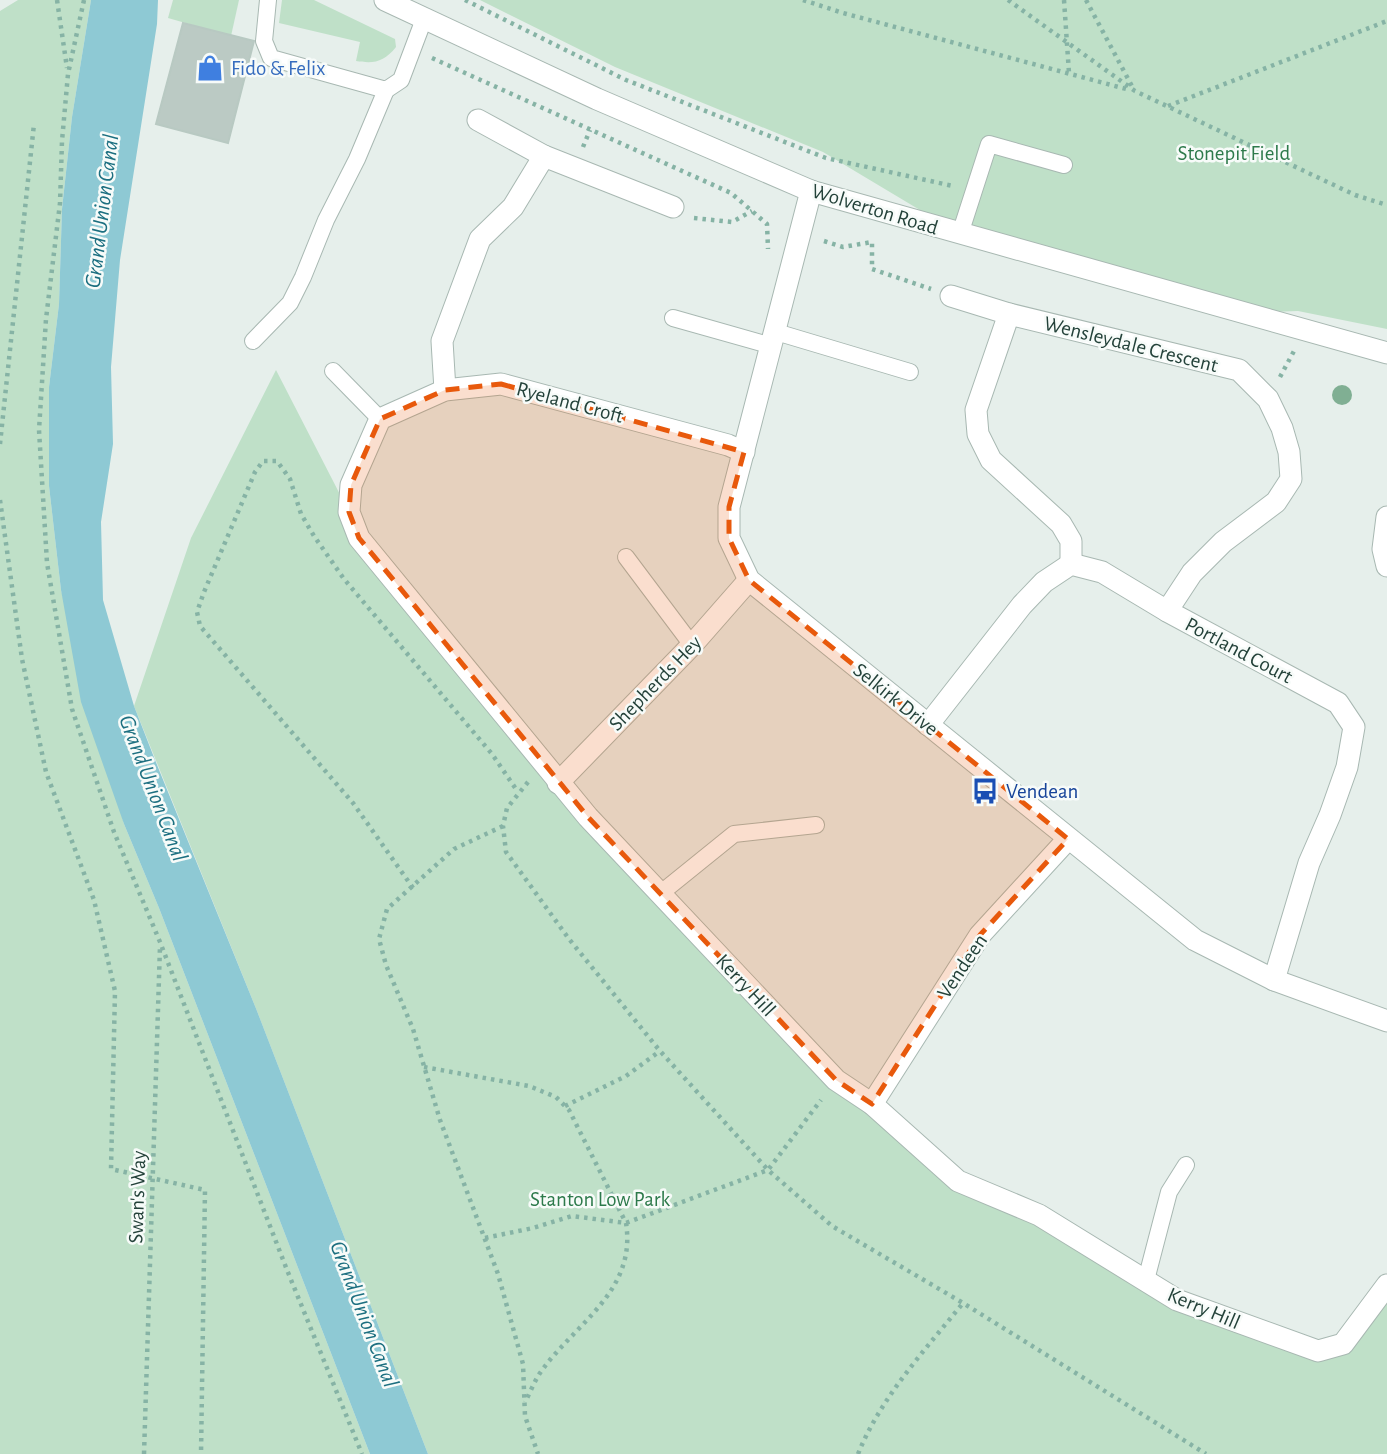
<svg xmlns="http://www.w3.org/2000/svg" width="1387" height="1454" viewBox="0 0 1387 1454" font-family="'Alegreya Sans',sans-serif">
<rect width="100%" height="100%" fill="#e6efeb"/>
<g fill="#bfe0c8">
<path d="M18,0H91L72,117L62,209L59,304L49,387V486L61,590L124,824L159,908L370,1454H0V11Z"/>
<path d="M173,0H239L231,36L168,18Z"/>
<path d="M282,0H314L395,39L396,47C384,62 374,64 356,61L360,42L279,23Z"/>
<path d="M480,0H1387V329L1298,311L1241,313L960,234L823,152L615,67Z"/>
<path d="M276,370L349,512L359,538L762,1002L958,1181L1146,1280L1318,1351L1344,1344L1387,1285V1454H428L257,1011L134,706L191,538Z"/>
</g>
<path fill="#8ec9d4" d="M91,0H158L157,24L120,260L111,367L113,444L101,522L103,600L134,706L155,760L257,1011L428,1454H370L159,908L124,824L81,702L61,590L49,486V387L59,304L62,209L72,117Z"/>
<path fill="#bbcac4" stroke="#b8c9c2" stroke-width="2" d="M183,23L254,41L228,143L156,124Z"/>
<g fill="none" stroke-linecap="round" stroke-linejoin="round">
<g stroke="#a8b8b2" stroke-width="18">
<g id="service">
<path d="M268,0L264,41L271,58L386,90L401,80L424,19"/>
<path d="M960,234L989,144L1064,165"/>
<path d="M673,318L772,346"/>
<path d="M776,332L910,372"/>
<path d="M253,341L290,303L303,277L326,220L357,159L386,90"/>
<path d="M333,371L380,419"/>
<path d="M626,557L692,645"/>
<path d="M661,893L734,834L816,825"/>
<path d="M1146,1280L1169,1192L1186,1165"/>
</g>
</g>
<g stroke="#a8b8b2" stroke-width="23">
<g id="minor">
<path d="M478,120L544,156"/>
<path d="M811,191L729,507V538L749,580L1195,940L1274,980L1387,1021"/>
<path d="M951,296L1009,314L1239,370L1268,399L1282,428L1289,452L1291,479L1276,502L1223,542L1192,573L1167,611"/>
<path d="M1009,314L976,410L978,434L991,460L1061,524L1071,541V564"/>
<path d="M445,390L442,341L480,239L513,207L544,156L673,207"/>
<path d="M744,452L728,445L501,384L445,390L380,419L351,485L349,512L359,538L588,817L836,1080L872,1104L958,1181L1039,1215L1177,1300L1318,1351L1343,1344L1387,1285"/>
<path d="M1387,517L1383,549L1387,566"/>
<path d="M928,725L1022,605L1044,582L1071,564L1102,572L1167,611L1338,703L1354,727L1347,767L1330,815L1309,863L1274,980"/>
<path d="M558,783L692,645L749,580"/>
<path d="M872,1104L980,935L1068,839"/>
</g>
</g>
<g stroke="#a8b8b2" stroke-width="23">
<path id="tertiary" d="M385,0L597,99L811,191L1387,353"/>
</g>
<g stroke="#86b3a5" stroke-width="4.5" stroke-dasharray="3.5 5" stroke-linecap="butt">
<path d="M57,0L67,68"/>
<path d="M84,0L68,74L62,141L60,203L46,319L39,430L47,563L72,709L114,832L160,942L287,1270L362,1454"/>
<path d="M465,0L626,80L826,158L953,186"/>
<path d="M803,0L843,13L1130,90"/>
<path d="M1008,0L1135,91L1355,195L1387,205"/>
<path d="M1064,0L1069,73"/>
<path d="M1086,0L1134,90"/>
<path d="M432,58L731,193L767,224L768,249"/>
<path d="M1168,106L1387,21"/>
<path d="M583,147L590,130"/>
<path d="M694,218L732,222L752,211"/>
<path d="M824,241L843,247L872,242V269L931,289"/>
<path d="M1280,377L1294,351"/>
<path d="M0,444L34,124"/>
<path d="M0,500L22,659L46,772L94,900L115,991L111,1169L205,1190L201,1454"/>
<path d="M528,782L507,808L503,826L506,852L569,939L660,1051L768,1170L832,1226L963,1303L1206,1454"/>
<path d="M503,826L454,849L387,909L379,939L386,965L413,1029L440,1120L498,1274L523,1364L525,1416L538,1454"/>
<path d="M413,888L353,803L200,626L197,612L204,592L255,472L263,461H277L290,479L301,514L314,536L344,579L492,754L518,792"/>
<path d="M424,1067L529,1086L556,1097L569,1110L626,1223C637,1292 574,1324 540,1373C534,1382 530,1393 525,1402"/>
<path d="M565,1106L626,1076L660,1051"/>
<path d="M485,1238L533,1228L572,1216L626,1223L768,1170L821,1100"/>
<path d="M144,1454L160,946"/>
<path d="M858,1454C881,1397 925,1350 963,1303"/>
</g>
<use href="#service" stroke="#fff" stroke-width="16"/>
<use href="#minor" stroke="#fff" stroke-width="21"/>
<use href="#tertiary" stroke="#fff" stroke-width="21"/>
</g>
<circle fill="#80af93" cx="1342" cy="395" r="10"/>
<path fill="#e8590c" fill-opacity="0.2" stroke="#e8590c" stroke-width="5" stroke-dasharray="14 9" stroke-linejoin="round" d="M501,384L744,452L729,507V538L749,580L1068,839L980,935L872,1104L836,1080L588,817L359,538L349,512L351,485L380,419L445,390Z"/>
<defs>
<g id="shop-bare" transform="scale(2.1)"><path d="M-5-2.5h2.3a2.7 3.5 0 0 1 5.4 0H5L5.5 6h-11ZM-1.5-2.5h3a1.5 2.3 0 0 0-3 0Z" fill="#3f7fe0" stroke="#f7fbf9" stroke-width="2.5" paint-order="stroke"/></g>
<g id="bus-bare" transform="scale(2.1)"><path d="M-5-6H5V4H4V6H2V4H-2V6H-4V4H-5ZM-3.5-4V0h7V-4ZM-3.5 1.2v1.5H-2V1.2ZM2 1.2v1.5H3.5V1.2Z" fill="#1a4fb4" stroke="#f7fbf9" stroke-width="2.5" paint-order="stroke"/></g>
</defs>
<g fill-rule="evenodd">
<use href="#shop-bare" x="210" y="68"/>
<use href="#bus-bare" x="985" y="791"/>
</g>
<g text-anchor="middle" stroke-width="5" stroke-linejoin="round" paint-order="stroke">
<g font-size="21" fill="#366cbe" stroke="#f7fbf9" text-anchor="start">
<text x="231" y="75">Fido &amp; Felix</text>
</g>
<g font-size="21" fill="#2d7a4b" stroke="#f7fbf9">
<text x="1234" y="160">Stonepit Field</text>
<text x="600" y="1206">Stanton Low Park</text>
</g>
<g font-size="21" fill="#24423a" stroke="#f7fbf9">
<text transform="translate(875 209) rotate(17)" y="7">Wolverton Road</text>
<text transform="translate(1131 344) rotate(14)" y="7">Wensleydale Crescent</text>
<text transform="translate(570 402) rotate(15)" y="7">Ryeland Croft</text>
<text transform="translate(1239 650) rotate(28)" y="7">Portland Court</text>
<text transform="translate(655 683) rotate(-46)" y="7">Shepherds Hey</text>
<text transform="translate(896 699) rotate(39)" y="7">Selkirk Drive</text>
<text transform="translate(962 966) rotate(-56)" y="7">Vendeen</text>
<text transform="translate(746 985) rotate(47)" y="7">Kerry Hill</text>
<text transform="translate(137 1197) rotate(-88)" y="7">Swan's Way</text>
<text transform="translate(1204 1308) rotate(23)" y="7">Kerry Hill</text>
</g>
<g font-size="21" fill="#164399" stroke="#f7fbf9" text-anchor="start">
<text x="1006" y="798">Vendean</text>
</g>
<g font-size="23" font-style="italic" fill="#1c6f80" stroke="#f7fbf9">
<text transform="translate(101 211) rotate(-83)" y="8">Grand Union Canal</text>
<text transform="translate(154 788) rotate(69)" y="8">Grand Union Canal</text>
<text transform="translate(365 1314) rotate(69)" y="8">Grand Union Canal</text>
</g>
</g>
</svg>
